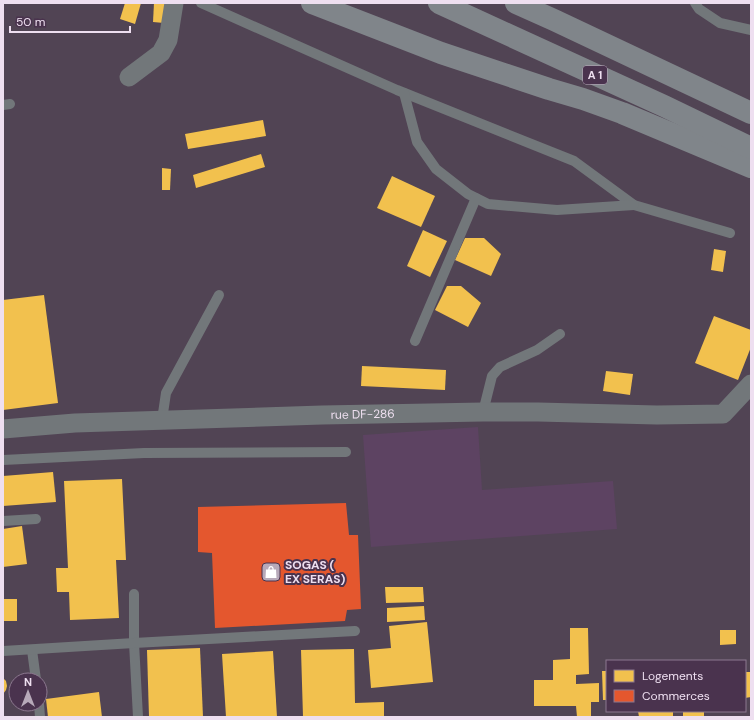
<svg xmlns="http://www.w3.org/2000/svg" width="754" height="720" viewBox="0 0 754 720" font-family="'DM Sans',sans-serif">
<rect width="100%" height="100%" fill="#514454"/>
<path fill="#5d4362" d="M478,427L482,490L613,481L617,529L371,547L363,435Z"/>
<g fill="#f2c14e">
<path d="M125,3H141L135,24L120,19Z"/>
<path d="M154,3H166L164,23L153,22Z"/>
<path d="M263,120L266,136L188,149L185,134Z"/>
<path d="M261,154L265,167L196,188L193,175Z"/>
<path d="M162,168L171,169L170,190H162Z"/>
<path d="M392,176L435,196L421,227L377,208Z"/>
<path d="M423,230L447,241L430,277L407,266Z"/>
<path d="M465,238H484L501,254L491,276L455,260Z"/>
<path d="M714,249L726,251L723,272L711,270Z"/>
<path d="M447,286H461L481,303L468,327L435,310Z"/>
<path d="M44,295L58,403L3,410V300Z"/>
<path d="M714,316L751,330V347L738,380L695,363Z"/>
<path d="M362,366L446,370L445,390L361,386Z"/>
<path d="M606,371L633,374L630,395L603,391Z"/>
<path d="M53,472L56,502L3,506V476Z"/>
<path d="M122,479L126,560H116L119,618L70,620L69,592H57L56,568H68L64,481Z"/>
<path d="M22,526L27,564L3,567V529Z"/>
<path d="M385,587H423L424,602L386,603Z"/>
<rect x="3" y="599" width="14" height="22"/>
<path d="M424,606L425,620L387,622V608Z"/>
<path d="M427,622L433,682L371,688L368,650L391,648L389,626Z"/>
<path d="M570,628H588L589,674L576,675V684L599,683V702H591V717H577L576,706H534V680H553V660L570,659Z"/>
<path d="M720,630H736V644L720,645Z"/>
<path d="M200,648L203,717H149L147,650Z"/>
<path d="M354,649L355,703L384,702V717H303L301,650Z"/>
<path d="M273,651L277,717H226L222,654Z"/>
<path d="M602,671H607V700H603Z"/>
<path d="M745,672H751V697L745,698Z"/>
<path d="M3,678L6,681L7,686L6,690L3,694Z"/>
<path d="M99,692L102,717H48L46,699Z"/>
<path d="M638,711H673V716L639,717Z"/>
<rect x="683" y="711" width="21" height="6"/>
</g>
<path fill="#e4572e" d="M346,503L349,535H358L361,609L347,610L345,621L215,628L212,553L198,552V507Z"/>
<g fill="none" stroke-linecap="round" stroke-linejoin="round">
<g stroke="#72777a" stroke-width="10">
<path d="M201,3L397,90L574,161L634,205L730,233"/>
<path d="M695,3L699,9L720,23L751,30"/>
<path d="M404,93L417,142L436,169L468,194L488,204L557,210L634,205"/>
<path d="M3,105L10,104"/>
<path d="M415,341L476,198"/>
<path d="M483,412L492,376L500,367L537,350L560,334"/>
<path d="M162,420L166,393L219,295"/>
<path d="M3,460L144,453L346,452"/>
<path d="M3,521L36,519"/>
<path d="M134,594V643L138,717"/>
<path d="M32,650L36,680"/>
<path d="M3,651L134,643L355,631"/>
<path d="M39,704L40,717"/>
</g>
<g stroke="#72777a" stroke-width="19">
<path d="M129,77L161,53L168,40L174,3"/>
<path id="s1" d="M3,429L75,423L322,415L483,412H538L657,415L723,414L751,384"/>
</g>
<g stroke="#80858a" stroke-width="22">
<path d="M312,3L441,53L549,89L583,99L622,113L751,167"/>
<path d="M439,3L664,106L751,148"/>
<path d="M516,3L554,20L751,113"/>
</g>
</g>
<defs>
<g id="shop-square" transform="scale(1)"><rect x="-9" y="-9" width="18" height="18" rx="4" fill="#b7a9b9" stroke="#4a334e"/><path d="M-5-2.5h2.3a2.7 3.5 0 0 1 5.4 0H5L5.5 6h-11ZM-1.5-2.5h3a1.5 2.3 0 0 0-3 0Z" fill="#fff"/></g>
</defs>
<g fill-rule="evenodd">
<use href="#shop-square" x="271" y="572"/>
</g>
<g text-anchor="middle" stroke-width="4" stroke-linejoin="round" paint-order="stroke">
<rect fill="#4a334e" stroke="#bdabbf" stroke-width="1" x="583" y="66" width="24" height="18" rx="3"/>
<g font-size="11" font-weight="bold" fill="#eedff0">
<text x="595" y="79">A 1</text>
</g>
<g font-size="12" fill="#eedff0" stroke="#4a334e">
<text dy="4" stroke="none"><textPath href="#s1" startOffset="360">rue DF-286</textPath></text>
</g>
<g font-size="12" font-weight="bold" fill="#eedff0" stroke="#4a334e" text-anchor="start">
<text x="285" y="569">SOGAS (<tspan x="285" dy="14">EX SERAS)</tspan></text>
</g>
</g>
<rect width="754" height="720" fill="none" stroke="#eedff0" stroke-width="8"/>
<rect x="606" y="660" width="140" height="52" fill="#4a334e" stroke="#8c788f"/>
<rect x="614" y="670" width="20" height="12" fill="#f2c14e" stroke="#8c788f"/>
<text x="642" y="680" font-size="12" fill="#eedff0">Logements</text>
<rect x="614" y="690" width="20" height="12" fill="#e4572e" stroke="#8c788f"/>
<text x="642" y="700" font-size="12" fill="#eedff0">Commerces</text>
<g transform="translate(28 692)"><circle r="19" fill="#4a334e" stroke="#8c788f"/>
<path d="M0-3L7 15L0 10L-7 15Z" fill="#b7a9b9"/>
<text y="-6" font-size="11" font-weight="bold" text-anchor="middle" fill="#eedff0">N</text>
</g>
<path d="M10 26v6h120v-6" fill="none" stroke="#eedff0" stroke-width="2"/>
<text x="16" y="26" font-size="12" fill="#eedff0" stroke="#4a334e" stroke-width="3" paint-order="stroke">50 m</text>
</svg>
